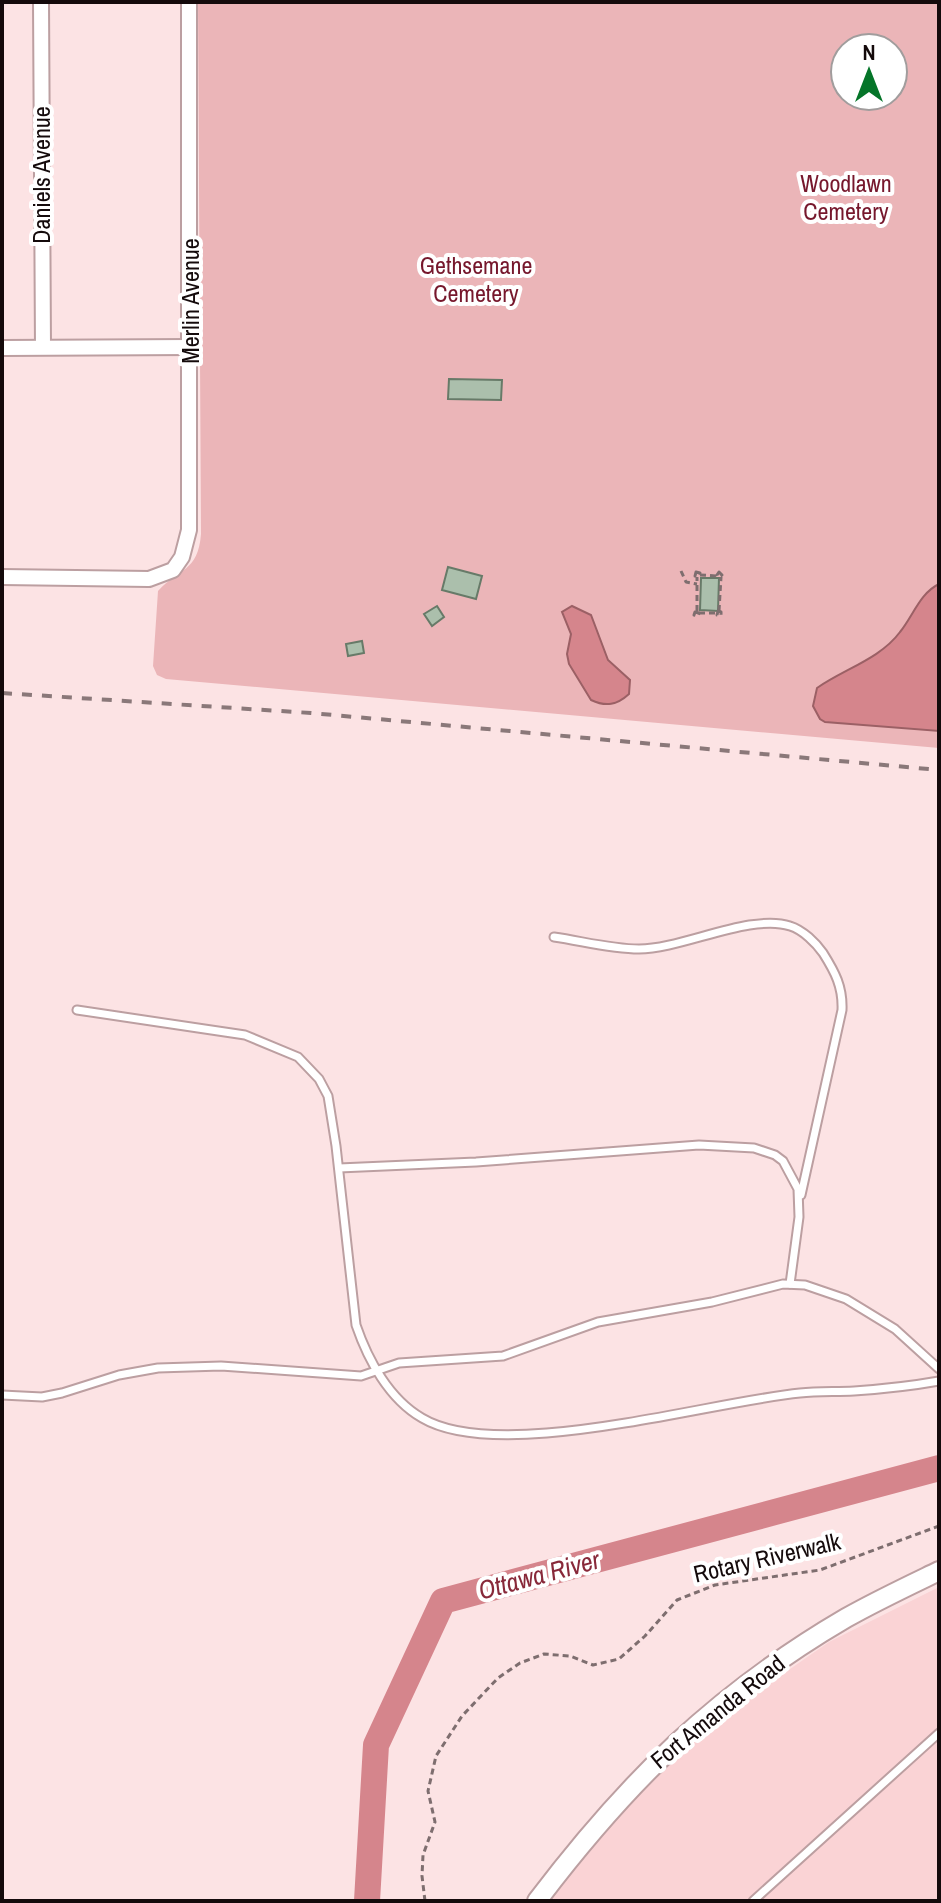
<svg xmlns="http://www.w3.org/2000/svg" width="941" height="1903" viewBox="0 0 941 1903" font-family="'Archivo Narrow',sans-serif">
<rect width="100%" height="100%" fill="#fce3e4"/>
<path fill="#fad3d5" d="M939,1587V1901H549L616,1818L686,1747L757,1692L829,1642Z"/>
<path fill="#ebb5b8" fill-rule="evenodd" d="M198,2H939V748L166,679L157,675L153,666L158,591C179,568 198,572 201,534ZM845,48H893V96H845Z"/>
<g fill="#d5858c" stroke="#9b6065" stroke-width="2">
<path d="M939,584V731L825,722L820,719L813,706L817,688C844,669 880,659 900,632C913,616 920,593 939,584Z"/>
<path d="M572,606L591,615L608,660L630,680L629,694C617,705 606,707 591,700L569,664L567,654L571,634L562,612Z"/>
</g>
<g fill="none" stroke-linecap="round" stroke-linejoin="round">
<path stroke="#d5858c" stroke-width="26" d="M367,1901L376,1745L443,1601L939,1468"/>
</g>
<g fill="#abbfac" stroke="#677a68" stroke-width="2">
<path d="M449,379L502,380L501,400L448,399Z"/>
<path d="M448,567L482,576L476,599L442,590Z"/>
<path d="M701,578H719L718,611L700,610Z"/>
<path d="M437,606L444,617L432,626L424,614Z"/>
<path d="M362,641L364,653L348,656L346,644Z"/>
</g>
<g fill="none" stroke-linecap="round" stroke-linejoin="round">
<g stroke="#bc9fa1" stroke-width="11">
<g id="service">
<path d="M554,937C582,941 611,949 639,949C682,949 751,913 790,926C803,930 816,943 823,953C835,972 843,987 842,1010L801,1195"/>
<path d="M77,1010L245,1035L298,1057L319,1079L328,1096L336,1146L356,1325C368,1360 389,1399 422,1418C499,1464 708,1402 800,1393C818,1391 836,1392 854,1391C883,1389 911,1386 939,1381"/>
<path d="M339,1168L476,1162L699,1145L754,1148L775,1155L783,1161L798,1189L799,1217L790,1284"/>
<path d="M2,1395L42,1397L62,1393L119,1375L158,1368L221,1366L361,1376L399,1363L503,1356L598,1322L712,1302L783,1284L805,1285L846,1299L895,1329L939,1369"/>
<path d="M753,1901L939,1733"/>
</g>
</g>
<g stroke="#bc9fa1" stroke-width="18">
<g id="minor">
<path d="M41,2L43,347"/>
<path d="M2,348L191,347"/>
<path d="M2,577L149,579L173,570L182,557L189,530V2"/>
</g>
</g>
<g stroke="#bc9fa1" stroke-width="22">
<path id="tertiary" d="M537,1901C627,1782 716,1694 846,1618C876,1601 908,1586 939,1571"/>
</g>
<g stroke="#7e6e6f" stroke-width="3" stroke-dasharray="6 4" stroke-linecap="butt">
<path d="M681,571L686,582L697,584"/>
<path d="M696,572L700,573L699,576H695Z"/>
<path d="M719,572L722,575L719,577L717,575Z"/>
<path d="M700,575L717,576"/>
<path d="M697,611V577"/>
<path d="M718,611L721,612V615H717Z"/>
<path d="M719,611L721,577"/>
<path d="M695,612L699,613L698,616L694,615Z"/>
<path d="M699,613H716"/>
<path d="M425,1901L422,1876L423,1855L435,1822L428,1791L436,1756L462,1716L498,1678L520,1663L544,1654L570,1656L593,1665L619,1659L645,1636L677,1600L715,1585L820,1570L939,1526"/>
</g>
<use href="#service" stroke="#fff" stroke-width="7"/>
<use href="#minor" stroke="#fff" stroke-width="14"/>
<use href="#tertiary" stroke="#fff" stroke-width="18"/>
<path stroke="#8a7879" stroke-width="4" stroke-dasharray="10 10" stroke-linecap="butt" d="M2,693L311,713L939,770"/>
</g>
<g text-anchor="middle" stroke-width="8" stroke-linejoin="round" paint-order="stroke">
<g font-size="24" fill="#140a0b" stroke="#fff">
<text transform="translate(42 175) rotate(-90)" y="8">Daniels Avenue</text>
<text transform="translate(191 301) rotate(-90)" y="8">Merlin Avenue</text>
<text transform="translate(767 1558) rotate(-13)" y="8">Rotary Riverwalk</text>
<text transform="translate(718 1712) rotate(-39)" y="8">Fort Amanda Road</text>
</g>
<g font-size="24" fill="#76172c" stroke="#fff">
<text x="846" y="192">Woodlawn<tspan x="846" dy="28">Cemetery</tspan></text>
<text x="476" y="274">Gethsemane<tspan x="476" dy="28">Cemetery</tspan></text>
</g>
<g font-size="26" font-style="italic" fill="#88293a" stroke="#fff">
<text transform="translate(539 1575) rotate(-15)" y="9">Ottawa River</text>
</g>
</g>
<rect width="941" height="1903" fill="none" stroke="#140a0b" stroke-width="8"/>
<g transform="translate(869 72)"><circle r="38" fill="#ffffff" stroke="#a19d9d" stroke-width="2"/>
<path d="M0-6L14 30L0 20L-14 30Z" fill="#057529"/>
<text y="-12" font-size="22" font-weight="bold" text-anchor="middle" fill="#140a0b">N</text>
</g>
</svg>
